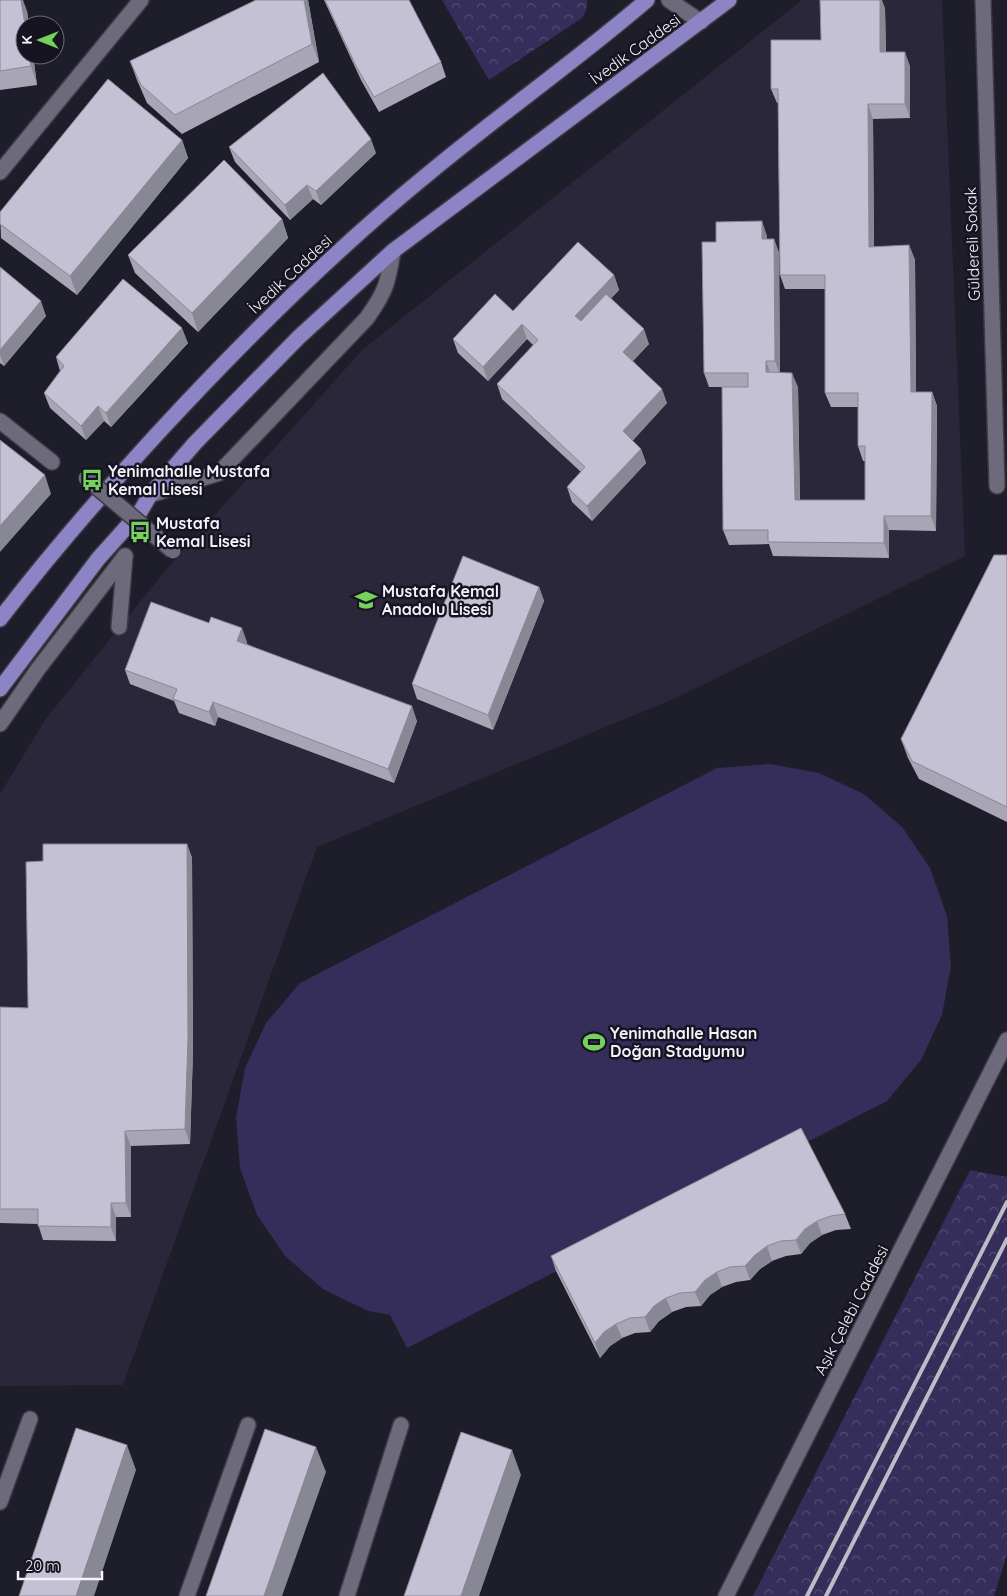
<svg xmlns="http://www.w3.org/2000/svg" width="1007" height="1596" viewBox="0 0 1007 1596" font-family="Quicksand,sans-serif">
<defs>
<pattern id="park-crowns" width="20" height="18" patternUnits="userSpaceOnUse" patternTransform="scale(1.25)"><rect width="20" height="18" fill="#352e5a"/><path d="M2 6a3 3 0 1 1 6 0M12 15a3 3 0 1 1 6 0" fill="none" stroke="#534d73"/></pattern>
</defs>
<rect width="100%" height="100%" fill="#1e1d2a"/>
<path fill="#292739" d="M802,0H942L965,556L678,697L317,847L123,1385L0,1386V794L45,720L164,572L363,349Z"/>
<path fill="#352e5a" d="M770,764L819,773L864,794L902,827L930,868L947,916L951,966L942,1015L921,1060L887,1101L407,1348L390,1315L368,1311L323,1289L285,1256L257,1215L240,1168L236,1118L245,1068L266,1023L300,983L717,768Z"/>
<g fill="url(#park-crowns)">
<path d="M442,0H587C588,8 586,11 582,18L489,80Z"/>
<path d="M970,1170L1007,1177V1554L994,1596H753Z"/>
</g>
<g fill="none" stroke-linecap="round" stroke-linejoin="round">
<g stroke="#3c3b45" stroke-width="18">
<g id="street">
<path d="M983,0L997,486"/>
<path d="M0,172L141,0"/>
<path d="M0,421L52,462"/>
<path d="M119,627L125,556"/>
<path d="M0,724L38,669L125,556"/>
<path d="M0,1502L30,1419"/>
<path d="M187,1596L248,1425"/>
<path d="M347,1596L401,1425"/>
</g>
</g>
<g stroke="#3c3b45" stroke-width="18">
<g id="secondary">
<path d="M669,0L701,22"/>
<path d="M150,495L219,473L367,318C386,291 388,283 393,251"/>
<path d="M726,1596L1007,1040"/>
</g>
</g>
<g stroke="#3c3b45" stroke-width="18">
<g id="primary">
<path d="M0,619C50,554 103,493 158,433C242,342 331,253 428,174C500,114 576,61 647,0"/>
<path d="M0,689L98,559L140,512L150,495L195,443L299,337L393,251L729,0"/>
</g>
</g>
<use href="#street" stroke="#6d6b7b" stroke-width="15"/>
<use href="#secondary" stroke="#6d6b7b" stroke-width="15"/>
<use href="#primary" stroke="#8d84c5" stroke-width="15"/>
<g stroke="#bcbcc6" stroke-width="4">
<path d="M807,1596L1007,1202"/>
<path d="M826,1596L1007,1239"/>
</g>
<g stroke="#3c3b45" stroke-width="18" stroke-linecap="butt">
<path id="street-bridge" d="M86,478L173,551"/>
</g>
<use href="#street-bridge" stroke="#6d6b7b" stroke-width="15"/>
</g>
<g fill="#a8a6b5">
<path d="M0,0L27,11L29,25H25V55H33L37,85L0,90Z"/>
<path d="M256,0H308L319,62L182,134L147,103L137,80L130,61Z"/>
<path d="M324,0H409L441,62L446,77L379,112L361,80Z"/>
<path d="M885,8L886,52L910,66V118L873,119L874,247L909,245L915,260L916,392H932L937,406L936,531L889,530V558L773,556L769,544L729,545L723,530L748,387H709L704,373L716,242L767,236V239H774L779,253L780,372L798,387L800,500H865V461H863L858,446V407H831L825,393V289H785L780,275L778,103H777L771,89L821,40Z"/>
<path d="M182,140L188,158L77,295L1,238L0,212Z"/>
<path d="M229,147L376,153L321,205L313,199L290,220L235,162Z"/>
<path d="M282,219L288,238L198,332L135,273L128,255Z"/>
<path d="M0,267L46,316L4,366L0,363Z"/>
<path d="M614,275L619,290L611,298L649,344L633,361L667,403L632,441L641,449L646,463L592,521L572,502L567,487L581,472L502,399L497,384L533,345L527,339L488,381L458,353L453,339L513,311Z"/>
<path d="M188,343L111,427L104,421L86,440L50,408L44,393L60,371L56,357Z"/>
<path d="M1007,555V822L919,779L908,758L901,739Z"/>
<path d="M539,587L544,601L493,730L417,699L412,684Z"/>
<path d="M247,642V644L417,721L394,783L218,717L215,726L179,713L174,701L130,684L125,670Z"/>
<path d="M187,844L192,858L193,1051L190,1144L131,1146V1217H116V1241L43,1240L38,1224L0,1223V1007L28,1008L43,861Z"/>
<path d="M801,1128L845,1214L851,1229L836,1230L822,1235L810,1243L801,1254L786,1256L772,1261L760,1269L750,1280L736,1282L722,1287L710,1295L701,1306L686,1307L672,1312L659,1321L650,1332L635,1333L622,1338L610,1346L600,1358L556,1271L551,1256Z"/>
</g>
<g fill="#888794">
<path d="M21,0H23L27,11L29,25H25Z"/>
<path d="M304,0H308L319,62L312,44Z"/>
<path d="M880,0H882L885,8L886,67L880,52Z"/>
<path d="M905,52L910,66V118L905,104Z"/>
<path d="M29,55H33L37,85L31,66Z"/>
<path d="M868,104L873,119L874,262L869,247Z"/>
<path d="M371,139L376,153L321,205L316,191Z"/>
<path d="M182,140L188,158L77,295L70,276Z"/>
<path d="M307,185L313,199L290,220L285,205Z"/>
<path d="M282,219L288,238L198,332L192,313Z"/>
<path d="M762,221L767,236V253L762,239Z"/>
<path d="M774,239L779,253L780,375L775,361Z"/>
<path d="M909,245L915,260L916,406L911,392Z"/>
<path d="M614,275L619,290L581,331L575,316Z"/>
<path d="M41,301L46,316L4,366L0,355V350Z"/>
<path d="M522,324L527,339L488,381L483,367Z"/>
<path d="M182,328L188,343L111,427L106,413Z"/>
<path d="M644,329L649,344L628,366L623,352Z"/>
<path d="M766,361L771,375L766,372Z"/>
<path d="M792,373L798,387L800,514L795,500Z"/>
<path d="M662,389L667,403L628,446L623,431Z"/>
<path d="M932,392L937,406L936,531L931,516Z"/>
<path d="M98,406L104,421L86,440L81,426Z"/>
<path d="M641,449L646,463L592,521L587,506Z"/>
<path d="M45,475L51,494L0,552V526Z"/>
<path d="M884,516L889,530V558L884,543Z"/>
<path d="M539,587L544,601L493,730L488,715Z"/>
<path d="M242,628L247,642L243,655L237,641Z"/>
<path d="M213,702L218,717L215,726L209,712Z"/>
<path d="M412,706L417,721L394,783L388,769Z"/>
<path d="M187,844L192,858L193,1051L190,1144L185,1129Z"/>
<path d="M125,1131L131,1146V1217L126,1203Z"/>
<path d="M111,1203L116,1217V1241L111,1227Z"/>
<path d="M817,1221L822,1235L810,1243L801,1254L796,1240L805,1229Z"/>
<path d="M767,1246L772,1261L760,1269L750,1280L745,1266L755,1255Z"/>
<path d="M717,1272L722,1287L710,1295L701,1306L695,1292L705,1280Z"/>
<path d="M666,1298L672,1312L659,1321L650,1332L645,1317L654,1306Z"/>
<path d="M616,1324L622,1338L610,1346L600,1358L595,1343L604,1332Z"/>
<path d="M127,1445L136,1470L94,1596H76Z"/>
<path d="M316,1447L326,1472L282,1596H264Z"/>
<path d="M512,1450L521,1475L479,1596H461Z"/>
</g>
<g fill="#c3c1d3" stroke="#888794">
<path d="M0,0H21L25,25V55H29L31,66L0,71Z"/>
<path d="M256,0H304L312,44L175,115L141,85L130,61Z"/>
<path d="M325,0H409L441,62L374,97L356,66Z"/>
<path d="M820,0H880V52H905V104H868L869,247L909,245L911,392H932L931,516H884V543L768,542V530H723L722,387H748V373H704L702,242H716V222L762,221V239H774L775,361H766V372L792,373L795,500H865V446H858V393H825V275H780L778,89H771V40H821Z"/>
<path d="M323,73L371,139L316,191L307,185L285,205L229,147Z"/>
<path d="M108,79L182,140L70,276L0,224V212Z"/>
<path d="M224,160L282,219L192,313L128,255Z"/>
<path d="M578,242L614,275L575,316L581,321L606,294L644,329L623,352L662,389L623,431L641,449L587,506L567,487L585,467L497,384L538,340L522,324L483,367L453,339L495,294L513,311Z"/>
<path d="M0,267L41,301L0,350Z"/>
<path d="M123,279L182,328L106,413L98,406L81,426L44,393L64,366L56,357Z"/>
<path d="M0,440L45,475L0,526Z"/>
<path d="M994,555H1007V807L912,761L901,739Z"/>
<path d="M463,556L539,587L488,715L412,684Z"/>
<path d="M151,602L209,623L211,617L242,628L237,641L412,706L388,769L213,702L209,712L173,699L177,689L125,670Z"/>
<path d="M43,844H187L188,1037L185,1129L125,1131L126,1203H111V1227L38,1226V1209H0V1007L28,1008L26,862L43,861Z"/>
<path d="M801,1128L845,1214L831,1216L817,1221L805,1229L796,1240L781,1241L767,1246L755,1255L745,1266L730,1267L717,1272L705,1280L695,1292L680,1293L666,1298L654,1306L645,1317L630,1318L616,1324L604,1332L595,1343L551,1256Z"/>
<path d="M76,1428L127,1445L76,1596H19Z"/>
<path d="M265,1429L316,1447L264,1596H206Z"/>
<path d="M461,1432L512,1450L461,1596H404Z"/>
</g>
<defs>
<g id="bus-bare" transform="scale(1.725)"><path d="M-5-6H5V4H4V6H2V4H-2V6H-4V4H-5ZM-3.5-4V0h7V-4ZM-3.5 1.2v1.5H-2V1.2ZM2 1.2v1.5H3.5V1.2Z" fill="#75d25b" stroke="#151420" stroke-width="2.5" paint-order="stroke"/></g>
<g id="school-bare" transform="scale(1.725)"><path d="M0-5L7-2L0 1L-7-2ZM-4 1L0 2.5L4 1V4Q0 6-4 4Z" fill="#75d25b" stroke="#151420" stroke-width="2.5" paint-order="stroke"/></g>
<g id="stadium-bare" transform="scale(1.725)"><path d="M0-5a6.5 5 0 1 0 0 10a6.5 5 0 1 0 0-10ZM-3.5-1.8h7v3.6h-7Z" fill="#75d25b" stroke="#151420" stroke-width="2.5" paint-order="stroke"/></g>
</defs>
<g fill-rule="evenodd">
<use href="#bus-bare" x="92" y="480"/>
<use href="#bus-bare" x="140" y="532"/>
<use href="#school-bare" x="366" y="600"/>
<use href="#stadium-bare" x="594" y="1042"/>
</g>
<g text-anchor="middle" stroke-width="5" stroke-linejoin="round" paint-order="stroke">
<g font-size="16" fill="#f3f3fc" stroke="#151420">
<text transform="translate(635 49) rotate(-36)" y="6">İvedik Caddesi</text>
<text transform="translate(972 244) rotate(-92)" y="6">Güldereli Sokak</text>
<text transform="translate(290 274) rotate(-43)" y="6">İvedik Caddesi</text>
<text transform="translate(851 1310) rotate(-63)" y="6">Aşık Çelebi Caddesi</text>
</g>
<g font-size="16" font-weight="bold" fill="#f3f3fc" stroke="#151420" text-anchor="start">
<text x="108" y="477">Yenimahalle Mustafa<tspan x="108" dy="18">Kemal Lisesi</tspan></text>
<text x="156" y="529">Mustafa<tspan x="156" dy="18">Kemal Lisesi</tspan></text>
<text x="382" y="597">Mustafa Kemal<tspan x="382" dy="18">Anadolu Lisesi</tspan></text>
<text x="610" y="1039">Yenimahalle Hasan<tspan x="610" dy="18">Doğan Stadyumu</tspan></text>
</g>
</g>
<g transform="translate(40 40) rotate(270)"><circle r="24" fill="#151420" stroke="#6e6d78"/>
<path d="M0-4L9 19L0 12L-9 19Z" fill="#75d25b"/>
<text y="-8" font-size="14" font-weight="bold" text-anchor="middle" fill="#f3f3fc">K</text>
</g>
<path d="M18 1571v8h84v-8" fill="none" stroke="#f3f3fc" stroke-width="2.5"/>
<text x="25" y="1571" font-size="15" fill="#f3f3fc" stroke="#151420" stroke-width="4" paint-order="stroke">20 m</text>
</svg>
